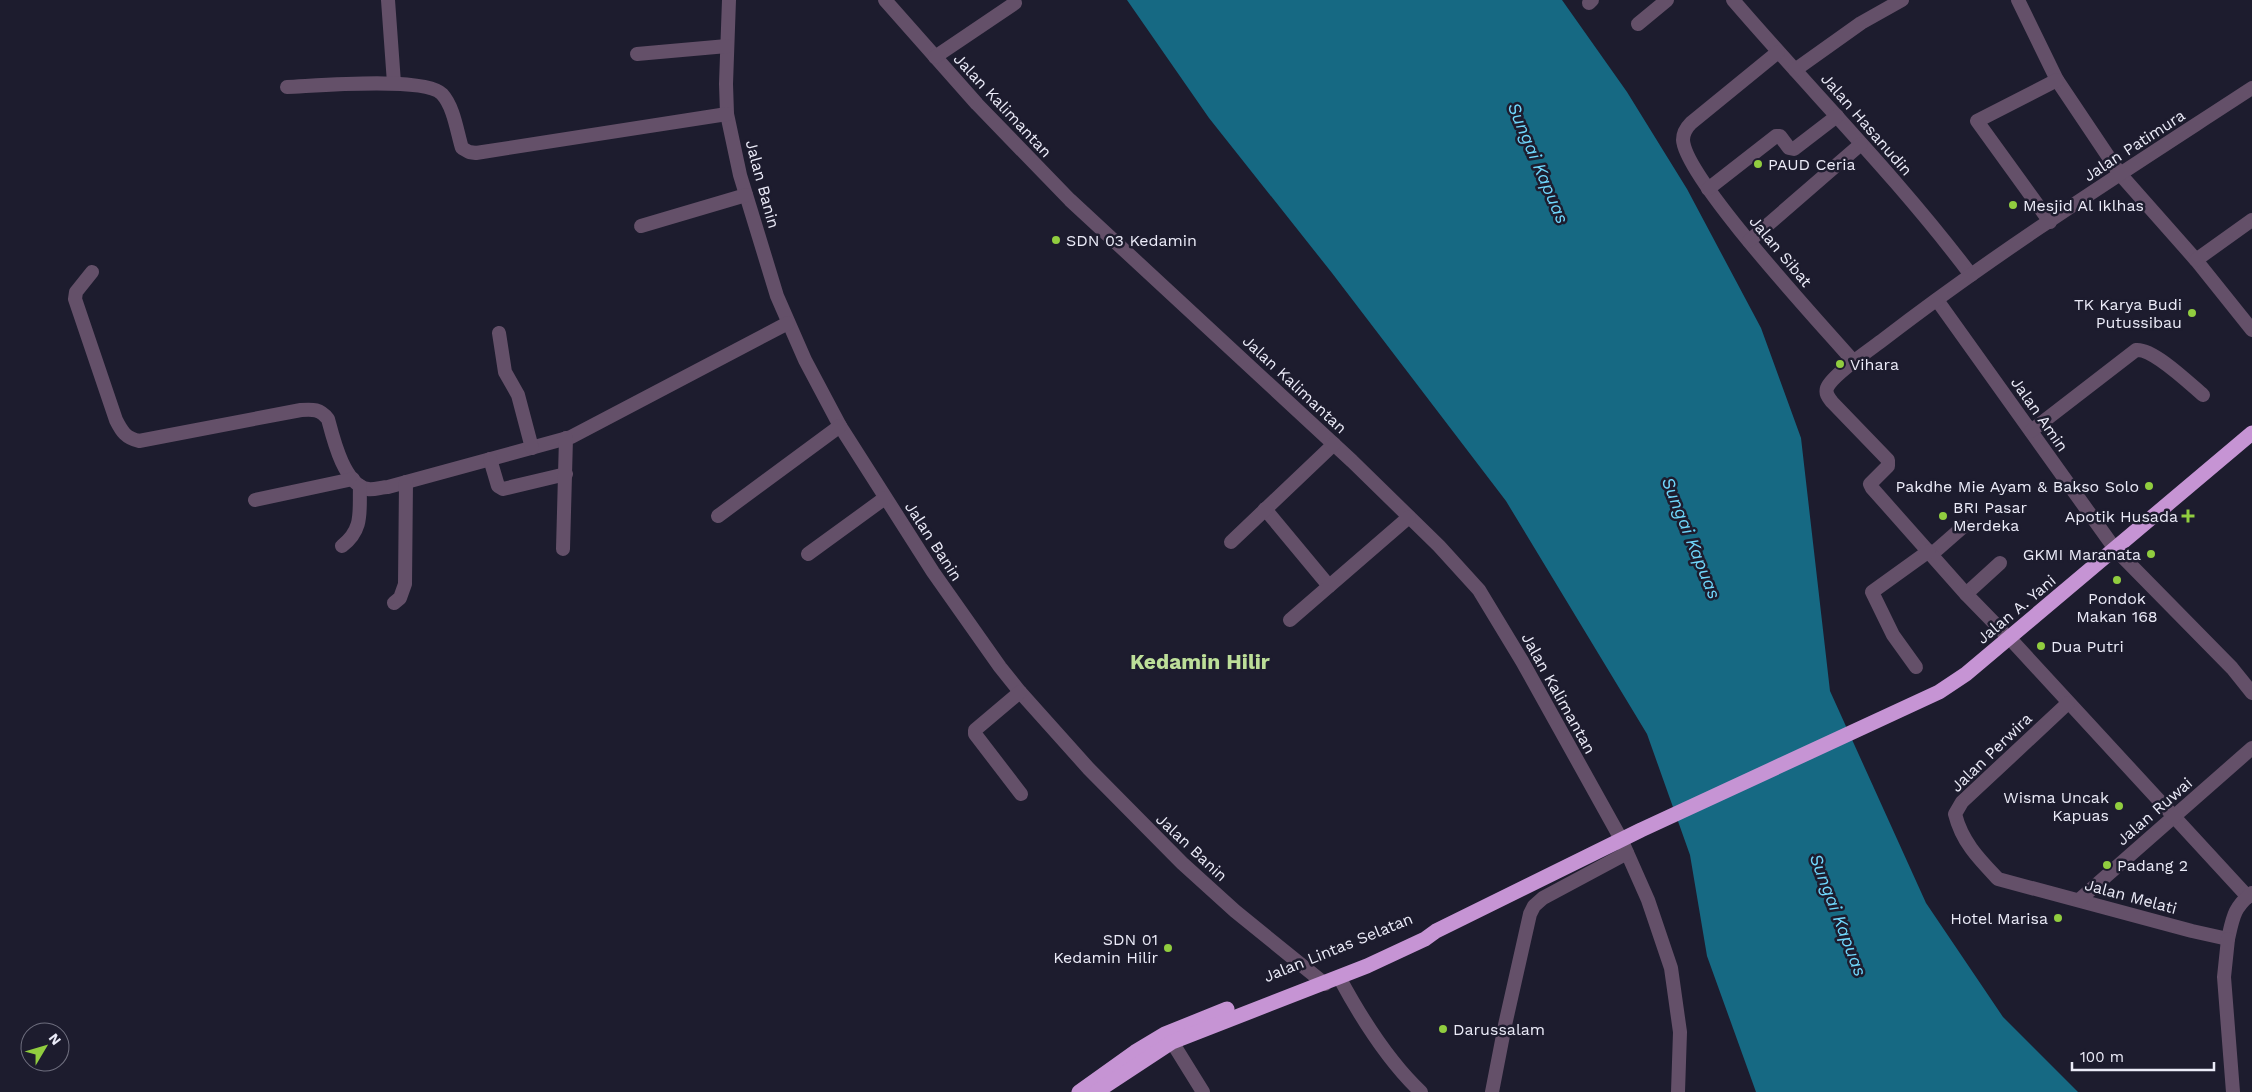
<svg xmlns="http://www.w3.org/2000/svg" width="2252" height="1092" viewBox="0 0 2252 1092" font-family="'Work Sans',sans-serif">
<rect width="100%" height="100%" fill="#1d1c2e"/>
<path fill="#166983" d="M1127,0H1562L1627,92L1687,189L1761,328L1801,438L1830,691L1926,903L2003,1017L2078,1092H1756L1707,956L1690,855L1647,734L1506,501L1332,273L1209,118Z"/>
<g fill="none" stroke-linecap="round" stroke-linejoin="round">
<g stroke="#645069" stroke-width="14">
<path d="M388,0L394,83"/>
<path d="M729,0L726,84L727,114L740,175L777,296L805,360L840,426L933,572L1000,667L1020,692L1089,769L1182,863L1235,911L1325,984"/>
<path d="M885,0L977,104L1070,200L1352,461L1439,546L1479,590L1522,661L1621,839L1648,900L1671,968L1680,1032L1678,1092"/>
<path d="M1733,0C1812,92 1898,178 1971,275"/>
<path d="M2018,0L2057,80L2120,174L2196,260L2252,330"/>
<path d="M1589,3L1592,0"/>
<path d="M1638,24L1667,0"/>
<path d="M1778,52L1691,123C1686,128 1683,133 1683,140C1685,178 1822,325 1854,362"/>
<path d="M637,54L727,46"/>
<path d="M935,57L1015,3"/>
<path d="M1795,70L1861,23L1902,0"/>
<path d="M287,87C315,86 425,76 442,94C454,107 457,132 462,148L469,152L476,153L727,114"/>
<path d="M1708,189L1776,136H1780L1789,148L1794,149L1837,116"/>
<path d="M2050,222L1977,121L2057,80"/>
<path d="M641,226L746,195"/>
<path d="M1749,241L1861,144"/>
<path d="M2196,260L2252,220"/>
<path d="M92,272L76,292L75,299L116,420C122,432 126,438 139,441L301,410C313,409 320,409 328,419C333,438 344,485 368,489C374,490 382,487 388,487L571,437L788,323"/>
<path d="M1937,300L2115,549L2232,668L2252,693"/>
<path d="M499,333L505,372L518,395L532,448"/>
<path d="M2031,431L2136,350C2153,348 2189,383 2203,395"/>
<path d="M490,459L498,486L503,489L566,474"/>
<path d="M255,500L353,479"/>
<path d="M1265,509L1329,586"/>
<path d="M718,516L840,426"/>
<path d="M1231,542L1334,444"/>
<path d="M342,546C364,529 359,511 360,486"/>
<path d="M563,549L566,438"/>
<path d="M808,554L885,498"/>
<path d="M1932,554L1964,526"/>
<path d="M1966,594L2000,563"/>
<path d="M394,603L400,598L405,584L406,482"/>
<path d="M1290,620L1409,517"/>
<path d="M2002,631L1966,594L1872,488L1870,484L1888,466V460L1832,402C1829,398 1825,394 1827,388C1832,375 1871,349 1884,339C2001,249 2128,169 2252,88"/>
<path d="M2015,644L2248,897"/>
<path d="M1916,667L1893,635L1872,592L1929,551"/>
<path d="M1020,692L975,730V734L1021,794"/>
<path d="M2068,703L1962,802L1955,814C1962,842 1979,859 1998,879L2192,931L2228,939C2233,917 2234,907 2252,893"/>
<path d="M2079,900L2252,748"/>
<path d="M2228,939L2224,977L2233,1092"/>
<path d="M1339,977C1360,1016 1389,1062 1421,1092"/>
<path d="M1172,1042L1203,1092"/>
<path d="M1492,1092L1505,1025L1530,914L1534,906L1543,898L1627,853"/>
</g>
<g stroke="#c694d4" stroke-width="15">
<path d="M1079,1092L1135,1052L1165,1034L1227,1009"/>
<path d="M1096,1092L1172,1042L1367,966L1425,939L1436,931L1641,830L1939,692L1966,674L2252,433"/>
</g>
</g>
<g fill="#91cd3f" stroke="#1d1c2e" stroke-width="2">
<circle cx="1758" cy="164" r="5"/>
<circle cx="2013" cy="205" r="5"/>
<circle cx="1056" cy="240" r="5"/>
<circle cx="2192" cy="313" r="5"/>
<circle cx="1840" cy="364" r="5"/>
<circle cx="2149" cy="486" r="5"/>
<circle cx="1943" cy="516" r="5"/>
<path d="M2185.5 508.5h5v5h5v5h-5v5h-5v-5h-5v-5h5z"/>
<circle cx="2151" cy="554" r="5"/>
<circle cx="2117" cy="580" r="5"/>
<circle cx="2041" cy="646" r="5"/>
<circle cx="2119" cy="806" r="5"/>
<circle cx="2107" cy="865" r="5"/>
<circle cx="2058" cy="918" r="5"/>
<circle cx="1168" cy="948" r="5"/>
<circle cx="1443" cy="1029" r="5"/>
</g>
<g text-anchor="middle" stroke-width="5" stroke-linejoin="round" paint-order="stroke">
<g font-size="16" fill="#ebebf8" stroke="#1d1c2e">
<text transform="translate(1003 105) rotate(47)" y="6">Jalan Kalimantan</text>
<text transform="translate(1867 124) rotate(49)" y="6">Jalan Hasanudin</text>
<text transform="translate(2134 145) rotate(-33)" y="6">Jalan Patimura</text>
<text transform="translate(763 184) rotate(75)" y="6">Jalan Banin</text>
<text transform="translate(1781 251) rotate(50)" y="6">Jalan Sibat</text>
<text transform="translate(1295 384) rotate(43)" y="6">Jalan Kalimantan</text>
<text transform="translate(2040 414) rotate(55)" y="6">Jalan Amin</text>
<text transform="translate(934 541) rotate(57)" y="6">Jalan Banin</text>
<text transform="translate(2016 609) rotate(-40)" y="6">Jalan A. Yani</text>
<text transform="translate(1559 693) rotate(61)" y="6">Jalan Kalimantan</text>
<text transform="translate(1991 752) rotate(-44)" y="6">Jalan Perwira</text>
<text transform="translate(2154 811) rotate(-41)" y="6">Jalan Ruwai</text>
<text transform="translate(1192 847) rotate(43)" y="6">Jalan Banin</text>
<text transform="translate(2131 896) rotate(15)" y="6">Jalan Melati</text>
<text transform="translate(1338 947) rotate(-22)" y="6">Jalan Lintas Selatan</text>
</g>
<g font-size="16" fill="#ebebf8" stroke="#1d1c2e" text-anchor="start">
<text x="1768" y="170">PAUD Ceria</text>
<text x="2023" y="211">Mesjid Al Iklhas</text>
<text x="1066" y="246">SDN 03 Kedamin</text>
<text x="2182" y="310" text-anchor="end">TK Karya Budi<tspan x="2182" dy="18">Putussibau</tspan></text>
<text x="1850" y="370">Vihara</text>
<text x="2139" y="492" text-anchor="end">Pakdhe Mie Ayam &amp; Bakso Solo</text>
<text x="1953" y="513">BRI Pasar<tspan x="1953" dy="18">Merdeka</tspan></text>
<text x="2178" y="522" text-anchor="end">Apotik Husada</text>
<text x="2141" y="560" text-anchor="end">GKMI Maranata</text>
<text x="2117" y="604" text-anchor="middle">Pondok<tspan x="2117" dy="18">Makan 168</tspan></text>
<text x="2051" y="652">Dua Putri</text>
<text x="2109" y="803" text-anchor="end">Wisma Uncak<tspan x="2109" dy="18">Kapuas</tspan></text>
<text x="2117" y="871">Padang 2</text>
<text x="2048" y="924" text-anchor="end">Hotel Marisa</text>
<text x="1158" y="945" text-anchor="end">SDN 01<tspan x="1158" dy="18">Kedamin Hilir</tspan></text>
<text x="1453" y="1035">Darussalam</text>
</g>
<g font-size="18" font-style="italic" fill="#70d7fc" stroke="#1d1c2e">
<text transform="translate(1538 163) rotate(67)" y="6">Sungai Kapuas</text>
<text transform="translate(1691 538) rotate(68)" y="6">Sungai Kapuas</text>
<text transform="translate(1838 915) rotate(69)" y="6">Sungai Kapuas</text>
</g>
<g font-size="21" font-weight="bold" fill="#bddf99" stroke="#1d1c2e">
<text x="1200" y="669">Kedamin Hilir</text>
</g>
</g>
<g transform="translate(45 1047) rotate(52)"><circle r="24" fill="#1d1c2e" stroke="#6f6f7f"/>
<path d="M0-4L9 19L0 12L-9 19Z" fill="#91cd3f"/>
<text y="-8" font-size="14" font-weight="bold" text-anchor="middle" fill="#ebebf8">N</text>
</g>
<path d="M2072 1062v8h142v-8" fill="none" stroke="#ebebf8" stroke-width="2.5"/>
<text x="2080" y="1062" font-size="15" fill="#ebebf8" stroke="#1d1c2e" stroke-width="4" paint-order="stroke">100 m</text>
</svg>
